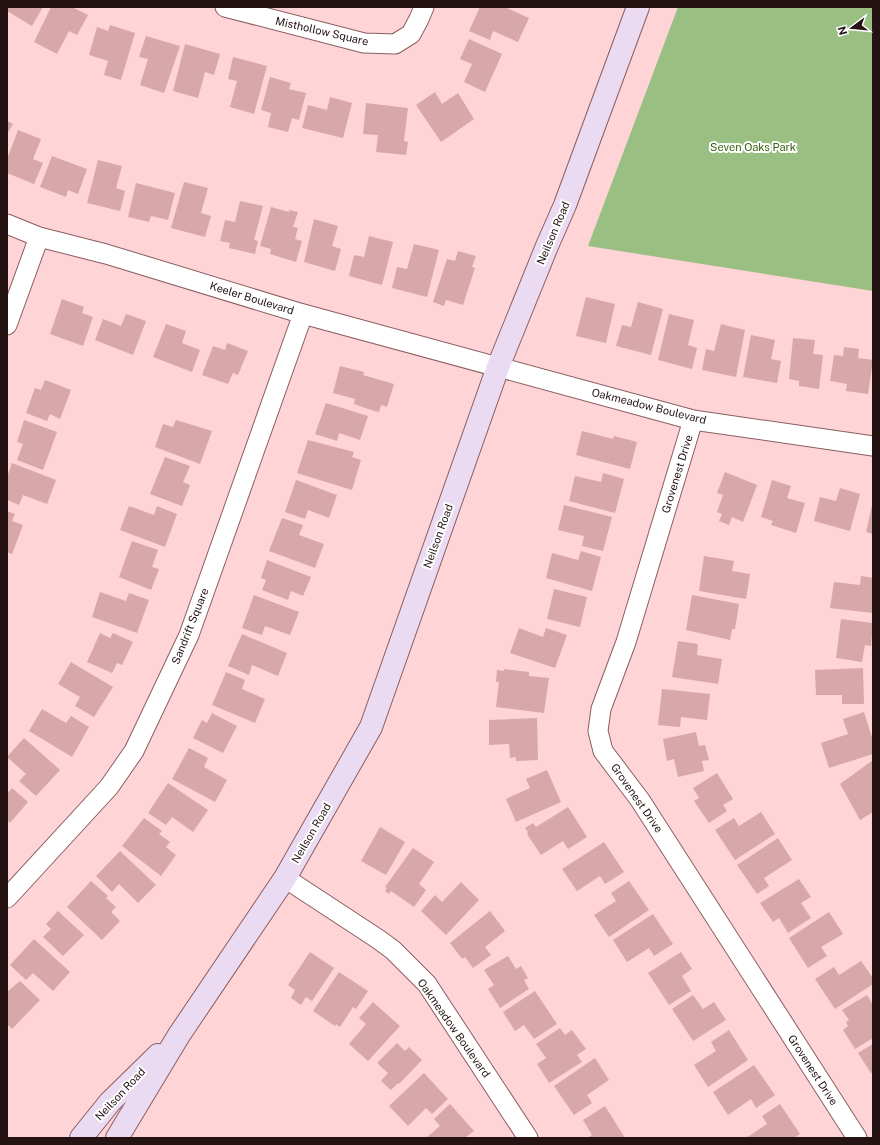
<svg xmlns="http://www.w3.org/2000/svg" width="880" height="1145" viewBox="0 0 880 1145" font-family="'Public Sans',sans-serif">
<rect width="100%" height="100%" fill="#fed4d7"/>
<path fill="#99bf82" d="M678,7H873V291L588,246Z"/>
<g fill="#d8a7aa">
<path d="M7,7H43L32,26L7,11Z"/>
<path d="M51,7H72L88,15L77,35L69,31L57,54L34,42Z"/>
<path d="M480,7H505L529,18L518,42L493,31L490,40L469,31Z"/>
<path d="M110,25L135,33L121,80L104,75L108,61L89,55L97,27L108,31Z"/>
<path d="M146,36L180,46L164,93L140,85L148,59L139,57Z"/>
<path d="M469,39L502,54L485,92L464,82L472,64L460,59Z"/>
<path d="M185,44L220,54L214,75L205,72L198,98L173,91Z"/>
<path d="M233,57L267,66L254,114L230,107L237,81L228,79Z"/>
<path d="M270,77L291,83L289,89L306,93L299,120L292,118L288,132L268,127L271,113L261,110Z"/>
<path d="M435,92L442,104L458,93L474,119L441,142L416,105Z"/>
<path d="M330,97L352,103L343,138L302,128L308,105L327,110Z"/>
<path d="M366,103L408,108L404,141L408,142L406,155L376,152L378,135L363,134Z"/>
<path d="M7,121L13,124L7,134Z"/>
<path d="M18,130L41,139L33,159L43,163L34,184L7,173V159Z"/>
<path d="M52,156L87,169L78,194L68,190L66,197L40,187Z"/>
<path d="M98,160L122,166L116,188L125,191L120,211L87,203Z"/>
<path d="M184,182L208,188L201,213L211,216L205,237L171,228Z"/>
<path d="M136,183L175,193L168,220L151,216L149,222L128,217Z"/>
<path d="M240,201L263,206L254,240L258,241L255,254L229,248L230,243L220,241L225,220L235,222Z"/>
<path d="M271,207L289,212V210L298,212L293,227L298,228L295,239L302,241L296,262L270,254L271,249L260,246Z"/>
<path d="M314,219L338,226L332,246L341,249L335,271L304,262Z"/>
<path d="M369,236L393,242L382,285L349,276L354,255L364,257Z"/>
<path d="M414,244L439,250L427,297L392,288L397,267L407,269Z"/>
<path d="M458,251L476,256L472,267L475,268L463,305L446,300L444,306L433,302L447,259L455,261Z"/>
<path d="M586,297L615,304L606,343L576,336Z"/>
<path d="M62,299L84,307L82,313L93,317L83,346L50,334Z"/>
<path d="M638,302L663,309L651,355L616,346L622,325L631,327Z"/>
<path d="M126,314L146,321L133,355L95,340L103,319L121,326Z"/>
<path d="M669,314L694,320L688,345L697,348L692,369L658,360Z"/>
<path d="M166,324L186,331L182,343L200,350L192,372L153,357Z"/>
<path d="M721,324L745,330L736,377L702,370L706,349L714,351Z"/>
<path d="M751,335L775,340L771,359L781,361L777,383L743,377Z"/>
<path d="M793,338L815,340L813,354L823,355L819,389L799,386V381L789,379Z"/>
<path d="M227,343L248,351L238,375L233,373L228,384L202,375L213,346L225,350Z"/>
<path d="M844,347L859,349L858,358L873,360L868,394L846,391L847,384L830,381L834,355L843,356Z"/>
<path d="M340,366L364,372L363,375L394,384L387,407L381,405L379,412L374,411L354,404L355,399L333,393Z"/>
<path d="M45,380L71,390L60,419L50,414L47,421L26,413L35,388L41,390Z"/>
<path d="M326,403L368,416L360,440L339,433L337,441L315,434Z"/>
<path d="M24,420L57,432L43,470L17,460L23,444L17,442Z"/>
<path d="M176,420L212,431L200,464L155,447L163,424L173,427Z"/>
<path d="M582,431L613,439L614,436L637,442L630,469L576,455Z"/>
<path d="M308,440L354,452L352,457L361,460L352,490L297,473Z"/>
<path d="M165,457L190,466L183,482L190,485L182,506L150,494Z"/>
<path d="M12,463L56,480L47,504L23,495L19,505L7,500V477Z"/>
<path d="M725,472L757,485L743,522L732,517L729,525L719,521L722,514L717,512L723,495L717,493Z"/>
<path d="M603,473L624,479L615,513L569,501L575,476L601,482Z"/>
<path d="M296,480L337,495L329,518L308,510L305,519L285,512Z"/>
<path d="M772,480L791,486L787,498L805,503L796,533L771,525L773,521L761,517Z"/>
<path d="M840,488L860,494L850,531L814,521L820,497L836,501Z"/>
<path d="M873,501V534L866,532Z"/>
<path d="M564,505L612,517L603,551L582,546L584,536L558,530Z"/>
<path d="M129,506L154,515L157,506L177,514L165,547L120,530Z"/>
<path d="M7,511L15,514L12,521L23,525L12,554L7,552Z"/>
<path d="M282,518L303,525L299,535L324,544L315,568L269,551Z"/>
<path d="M132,541L158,550L152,567L159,569L151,590L119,577Z"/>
<path d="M581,551L601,557L592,591L546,578L552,553L578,560Z"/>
<path d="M704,556L734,561L732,571L750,574L746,599L699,591Z"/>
<path d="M267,560L311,577L303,596L291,591L288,600L262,590L266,580L261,578Z"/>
<path d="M861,576L873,578V613L830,608L834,582L860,585Z"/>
<path d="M554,589L587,597L580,627L547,619Z"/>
<path d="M100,592L126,601L129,593L149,600L137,633L92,617Z"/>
<path d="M254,595L299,612L290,635L265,626L262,635L242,628Z"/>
<path d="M692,595L739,604L735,629H732L730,640L686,630Z"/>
<path d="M841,619L873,623L871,646L865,645L862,662L836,658Z"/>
<path d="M519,628L543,637L546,628L567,635L555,668L510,653Z"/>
<path d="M100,633L110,638L113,633L133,642L122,665L117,663L112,673L87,662Z"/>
<path d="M242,634L287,653L278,676L252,665L249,675L228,666Z"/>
<path d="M678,641L698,644L697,655L722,659L718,684L672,677Z"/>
<path d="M71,662L113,687L94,717L75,706L80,697L58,684Z"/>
<path d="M863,668L864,704H842V695H816L815,670Z"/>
<path d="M504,669L529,672V676L549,678L544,713L496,707L499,682H496L497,670L504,671Z"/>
<path d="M226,672L245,680L242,689L265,699L255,723L212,705Z"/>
<path d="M662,689L710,694L707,720L681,717L680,727L658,725Z"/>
<path d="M42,709L66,723L71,716L89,727L72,757L29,731Z"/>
<path d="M864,712L873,741V754L829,768L821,743L848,734L843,719Z"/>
<path d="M212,713L237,726L223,753L193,738L202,720L207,723Z"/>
<path d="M537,718L538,760L516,761V757L510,758L509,744L489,745V720Z"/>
<path d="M696,732L699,746L705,745L709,760L702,761L704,771L678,777L674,759L667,761L663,739Z"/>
<path d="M24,738L60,770L36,796L19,781L26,774L7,757Z"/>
<path d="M189,748L208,758L204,767L227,780L215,802L172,779Z"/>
<path d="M873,760V812L860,820L840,784Z"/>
<path d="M547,770L561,802L516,822L506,799L530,788L526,779Z"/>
<path d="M717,773L733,799L723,805L727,811L709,823L694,801L699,798L693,788Z"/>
<path d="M168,783L208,810L193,832L172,817L166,825L148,813Z"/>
<path d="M12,788L28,802L10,823L7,820V794Z"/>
<path d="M568,807L587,837L568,849L563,841L541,855L527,834L528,832L525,828L533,823L536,827Z"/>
<path d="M761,812L775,834L735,860L715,830L734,818L739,826Z"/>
<path d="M144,818L162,831L159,834L170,842L166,847L176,855L161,876L122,846Z"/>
<path d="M380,827L405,842L386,875L361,861Z"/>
<path d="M778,838L792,860L764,878L769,886L757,894L737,865Z"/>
<path d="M604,842L624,872L605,884L600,876L577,891L562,869Z"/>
<path d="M413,848L434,862L419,884L426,890L414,907L391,891L389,894L385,891L387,888L385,887Z"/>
<path d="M120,851L156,885L138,903L119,884L112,892L96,876Z"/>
<path d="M799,879L811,897L801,903L811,918L788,933L779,918L773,922L760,903Z"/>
<path d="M91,881L108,896L106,898L116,907L111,912L120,921L102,940L67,907Z"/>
<path d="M629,881L649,910L609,937L594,915L616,901L611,893Z"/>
<path d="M461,882L479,900L446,935L421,911L435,895L442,902Z"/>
<path d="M58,911L84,935L63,956L43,937L51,929L46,924Z"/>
<path d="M490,911L505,931L485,947L491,955L473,968L465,957L462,959L450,943Z"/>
<path d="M829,912L843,934L821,947L827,956L808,968L789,938Z"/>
<path d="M653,914L673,944L654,956L649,948L627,962L613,940Z"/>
<path d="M34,939L70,972L53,991L33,973L26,980L10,965Z"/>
<path d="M310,952L334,968L312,1001L306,997L301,1005L291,998L295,990L288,985Z"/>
<path d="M681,952L692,969L682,976L691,991L669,1005L648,973Z"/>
<path d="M508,956L516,969L521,966L528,978L524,980L529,989L500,1008L488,989L494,985L484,970Z"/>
<path d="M861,961L873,978V984L835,1009L815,979L834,967L839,975Z"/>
<path d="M339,972L368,991L356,1009L353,1007L340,1027L336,1024L335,1026L313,1011Z"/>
<path d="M20,981L40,1000L12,1029L7,1024V992Z"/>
<path d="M535,991L557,1024L534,1039L524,1025L515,1031L503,1012Z"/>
<path d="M693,995L703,1009L714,1002L726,1020L693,1041L672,1009Z"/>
<path d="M867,995L873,1005V1038L855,1049L843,1030L848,1026L846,1022L849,1020L842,1010Z"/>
<path d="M373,1002L400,1026L368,1061L349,1044L366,1024L359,1018Z"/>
<path d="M560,1028L565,1035L572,1030L586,1049L577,1055L582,1062L549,1083L537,1064L546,1058L536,1044Z"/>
<path d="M729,1030L748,1060L708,1087L694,1065L716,1051L711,1042Z"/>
<path d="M397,1043L405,1051L409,1047L422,1060L399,1084L398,1083L391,1090L381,1081L388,1073L377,1063Z"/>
<path d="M873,1044V1072L871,1073L858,1053Z"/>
<path d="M595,1058L609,1080L587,1095L592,1103L574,1115L554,1086Z"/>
<path d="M754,1065L775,1095L756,1108L751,1099L728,1115L713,1092Z"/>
<path d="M424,1073L448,1099L432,1114L426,1108L408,1126L389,1106Z"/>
<path d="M450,1104L474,1131L465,1138H426L440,1126L434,1119Z"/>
<path d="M780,1104L800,1134L794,1138H746L767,1124L762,1116Z"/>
<path d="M605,1106L625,1138H587L592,1135L583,1120Z"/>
</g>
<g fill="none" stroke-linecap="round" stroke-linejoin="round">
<g stroke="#8b5e61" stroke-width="21">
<g id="minor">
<path d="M225,7L364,43L395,44L411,34L419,19L424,7"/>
<path d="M7,224L39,237L106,254L303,314L693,420L873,446"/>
<path d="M7,325L39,237"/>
<path d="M693,420L626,642L601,709L598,731L603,751L640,800L857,1138"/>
<path d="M285,878L378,939L393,950L427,984L528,1138"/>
<path d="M7,898L109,787L134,751L189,635L303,314"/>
</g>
</g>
<g stroke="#8b5e61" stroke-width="24">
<g id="secondary">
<path d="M81,1138L110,1102L158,1055"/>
<path d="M117,1138L179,1035L285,878L371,727L498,367L547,246L565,205L638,7"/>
</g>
</g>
<use href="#minor" stroke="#fff" stroke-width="19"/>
<use href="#secondary" stroke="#eadbf2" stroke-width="22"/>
</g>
<g text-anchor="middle" stroke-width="4" stroke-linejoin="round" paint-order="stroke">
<g font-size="11" fill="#251314" stroke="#fff">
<text transform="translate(322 31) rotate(13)" y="4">Misthollow Square</text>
<text transform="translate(553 233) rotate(-67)" y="4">Neilson Road</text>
<text transform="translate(252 298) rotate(17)" y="4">Keeler Boulevard</text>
<text transform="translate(649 406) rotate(14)" y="4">Oakmeadow Boulevard</text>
<text transform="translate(677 474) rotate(-73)" y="4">Grovenest Drive</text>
<text transform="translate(438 536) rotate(-70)" y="4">Neilson Road</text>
<text transform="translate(190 626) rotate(-68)" y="4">Sandrift Square</text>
<text transform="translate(637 798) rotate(55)" y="4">Grovenest Drive</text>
<text transform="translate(311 833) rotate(-60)" y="4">Neilson Road</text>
<text transform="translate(454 1028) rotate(55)" y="4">Oakmeadow Boulevard</text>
<text transform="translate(813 1070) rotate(57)" y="4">Grovenest Drive</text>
<text transform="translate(120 1094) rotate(-47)" y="4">Neilson Road</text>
</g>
<g font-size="11" fill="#35620c" stroke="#fff">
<text x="753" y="151">Seven Oaks Park</text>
</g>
</g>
<rect width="880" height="1145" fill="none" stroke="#251314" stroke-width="16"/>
<g transform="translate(852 28) rotate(254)" stroke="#ffffff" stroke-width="3" paint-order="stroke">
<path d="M0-3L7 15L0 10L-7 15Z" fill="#251314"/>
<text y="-6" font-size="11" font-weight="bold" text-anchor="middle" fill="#251314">N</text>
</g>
</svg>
